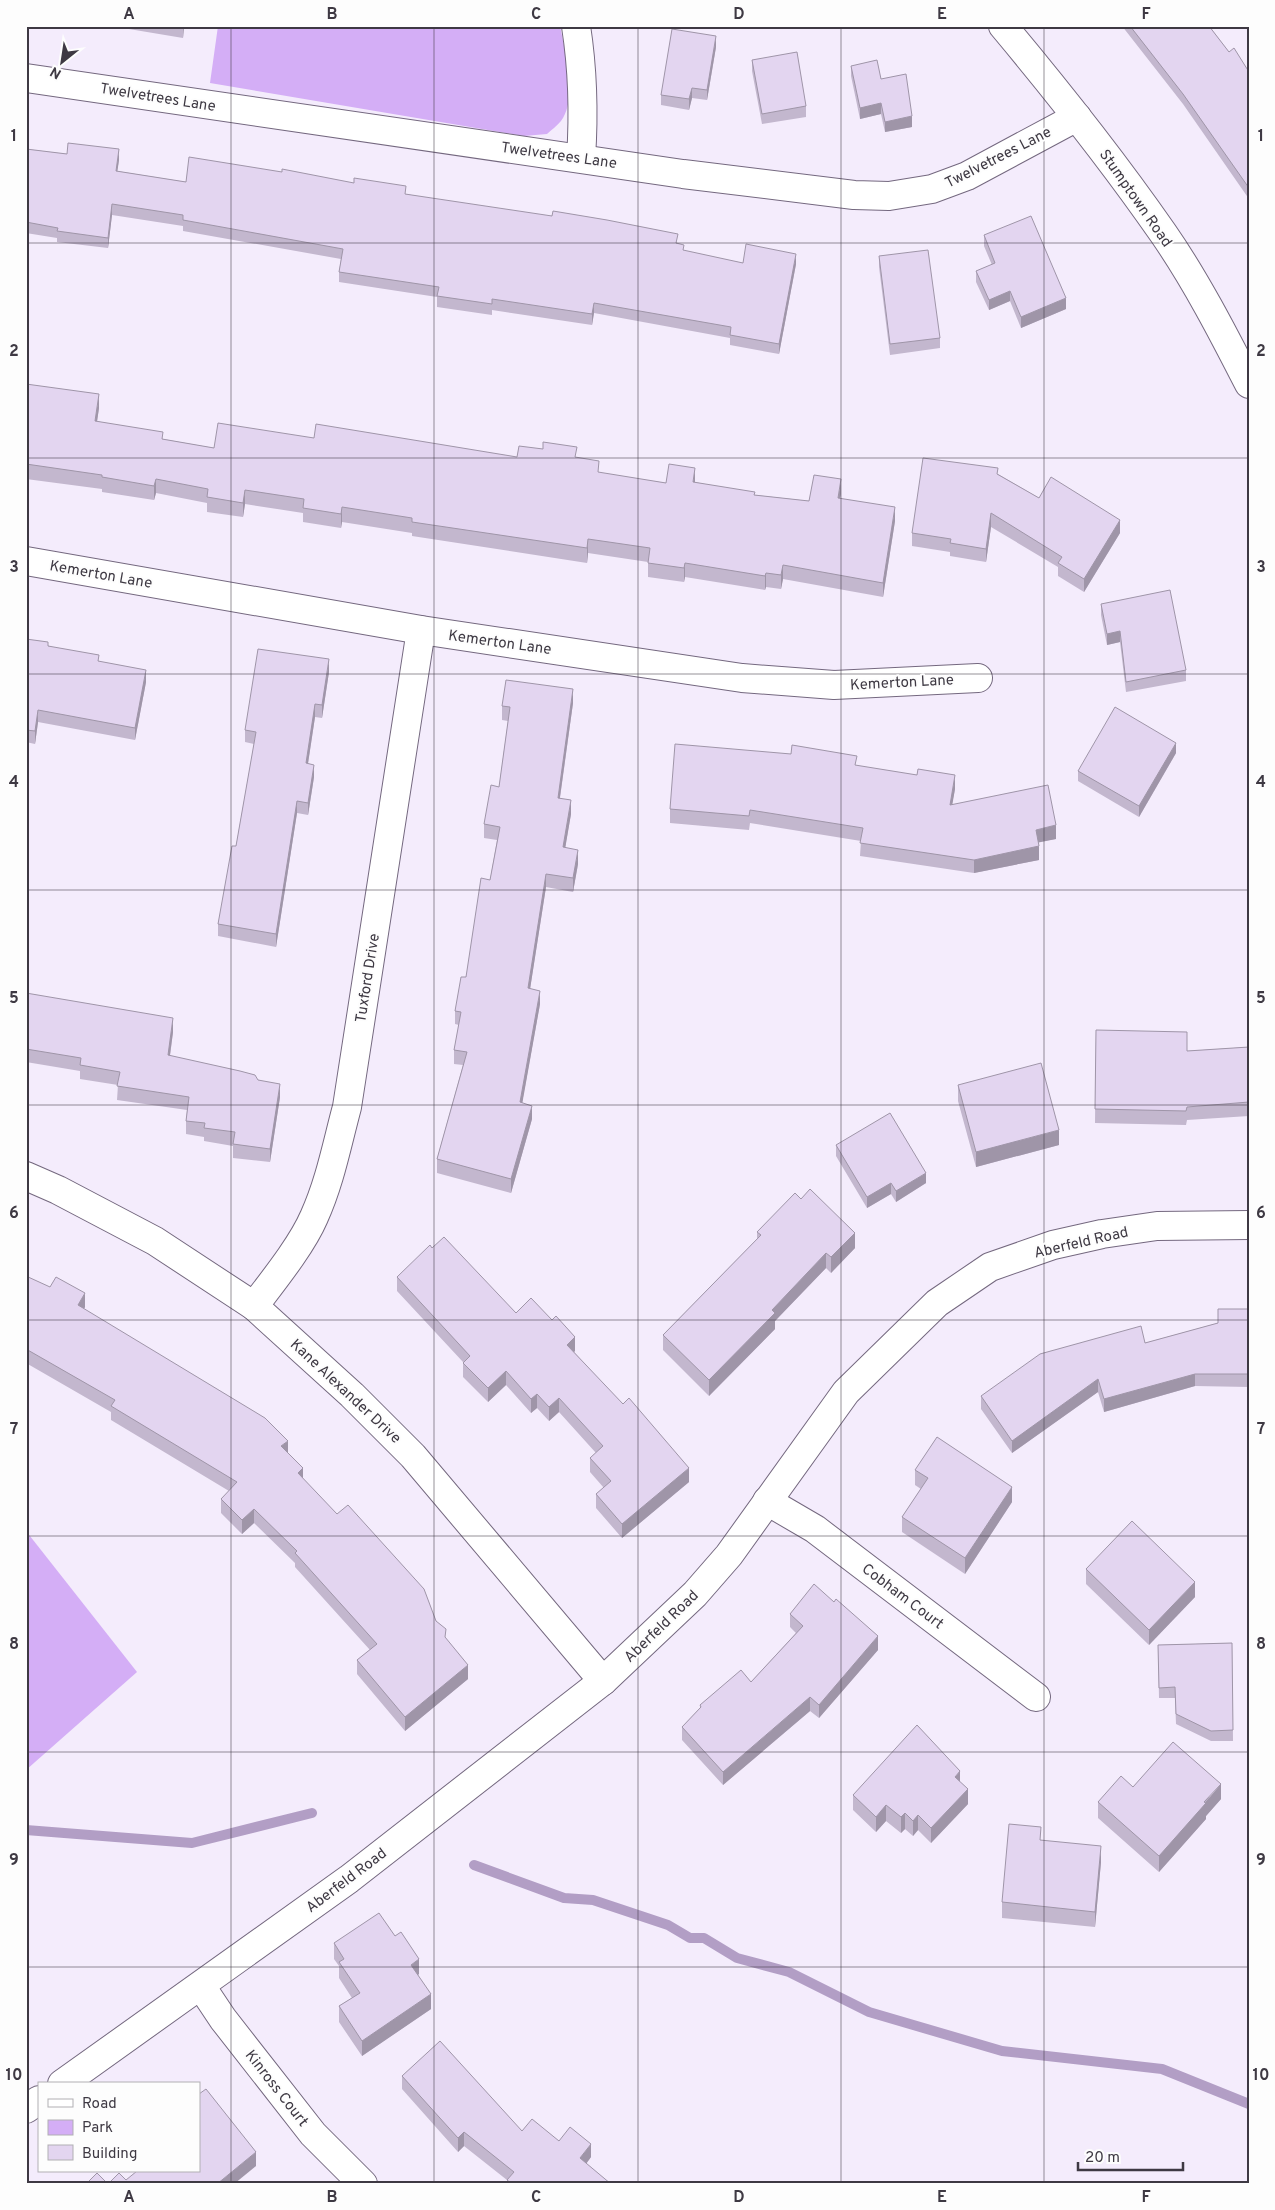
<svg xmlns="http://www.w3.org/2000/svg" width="1275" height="2210" viewBox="0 0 1275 2210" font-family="Overpass,sans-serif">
<rect width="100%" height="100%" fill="#f4ecfc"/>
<g fill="#d4aef6">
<path d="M218,26H560C565,52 578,98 561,121C557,126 551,130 547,134L524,136L210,83Z"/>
<path d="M26,1531L137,1672L26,1770Z"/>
</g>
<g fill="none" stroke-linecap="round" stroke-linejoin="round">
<g stroke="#b29ec5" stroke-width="10">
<path d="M26,1830L192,1843L312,1813"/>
<path d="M474,1865L564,1898L593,1900L668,1925L690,1938H704L737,1958L789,1972L869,2012L1002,2051L1162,2069L1249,2104"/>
</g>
<g stroke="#74687f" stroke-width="30">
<g id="minor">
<path d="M576,26C583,71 584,113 581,158"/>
<path d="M1003,26C1059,93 1113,161 1163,233C1195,279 1223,333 1249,384"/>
<path d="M26,78L683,174L854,195L889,196L932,189L967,176L1077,117"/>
<path d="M26,561L421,630L742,678L834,685L978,678"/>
<path d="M26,1176L58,1190L155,1241L254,1306L352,1395L413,1456L603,1681"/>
<path d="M254,1306C273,1281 302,1245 314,1217C330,1182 337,1144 347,1107L421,630"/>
<path d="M767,1501L815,1529L1036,1697"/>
<path d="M201,1986L223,2019L313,2134L363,2184"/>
<path d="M62,2084L349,1879L603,1681L695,1594L729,1555L846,1392L937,1303L990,1267L1053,1245L1102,1234L1157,1226L1249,1225"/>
<path d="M26,2109L39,2100"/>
</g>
</g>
<use href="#minor" stroke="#fff" stroke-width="28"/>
</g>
<g fill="#c3b7ce">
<path d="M129,26H184L183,38L129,29Z"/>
<path d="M1122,26H1209L1229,52L1249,72V199L1183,104Z"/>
<path d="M716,47L707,100L692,98L689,110L661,105V95Z"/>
<path d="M752,60L806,106V117L762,124L752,71Z"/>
<path d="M851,66L881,79L912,127L885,132L881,114L860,119L851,76Z"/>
<path d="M26,149L67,154L119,160L117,171L186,182L406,194L678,244L684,251L743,263L796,264L779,354L730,345V338L594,313L592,325L492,310V315L437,307V297L339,282V272L341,259L183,231V226L112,215L108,248L57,242V238L26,233Z"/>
<path d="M984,235L1066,309L1021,328L1010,301L989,310L976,282V271L992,265L984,246Z"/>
<path d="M879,256L940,338V348L890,355L879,267Z"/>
<path d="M26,384L99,408L97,421L163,439L214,448L314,438L517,457L577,458L599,473L666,483L695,482L755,495L809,501L841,494L840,498L895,521L883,597L783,579L781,589L766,587L765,590L685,577L684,582L648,577V562L588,553L587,563L412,536V533L342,522L341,528L303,522V513L245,504L243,517L207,512V503L156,493L154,500L102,492V489L26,479Z"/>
<path d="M998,474L1039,498L1120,533L1084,592L1058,576V567L991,527L986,562L950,556V552L912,546V533Z"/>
<path d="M1101,604L1186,670V681L1126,692L1120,642L1107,645L1101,615Z"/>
<path d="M26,639L99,661L146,682L135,740L38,722L35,744L26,742Z"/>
<path d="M329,672L322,718L315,717L308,764L314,777L308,815L297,813L276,947L218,936V924L236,846L254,744L245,742V730Z"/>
<path d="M573,703L560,798L571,814L565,848L578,864L573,892L546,887L530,989L540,1004L522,1103L532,1119L511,1193L437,1173V1159L463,1065L454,1064V1050L459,1025L455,1024V1011L466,977L490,880L497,840L484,838V824L499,787L508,721L502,720V706Z"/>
<path d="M1176,753L1139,817L1078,781V771Z"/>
<path d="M857,766L955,789L952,804L1056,839L1038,842L1039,860L974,873L860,856L861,841L750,823L749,830L670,823V809Z"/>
<path d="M26,993L173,1032L170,1056L258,1080L280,1097L270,1162L233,1158V1146L204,1141V1137L186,1134V1121L187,1110L117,1100L118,1085L80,1079V1071L26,1062Z"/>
<path d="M1096,1030L1187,1051L1249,1047V1116L1187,1120L1186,1125L1095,1123Z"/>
<path d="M958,1085L1059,1145L976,1167L958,1101Z"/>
<path d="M836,1145L926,1183L896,1202L891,1194L867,1208L836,1156Z"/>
<path d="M757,1232L855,1248L831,1273L826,1268L775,1321V1329L709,1396L663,1350V1335L757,1239Z"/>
<path d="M432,1248L516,1313L575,1351L574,1352L689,1482L622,1538L596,1508V1494L604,1488L590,1472V1458L596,1453L559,1412L549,1421L537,1408L531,1413L506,1385L488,1402L463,1377V1362L397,1291V1277Z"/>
<path d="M26,1276L85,1307L84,1309L288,1453L303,1479L436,1621L468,1679L405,1731L357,1674V1660L370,1650L295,1567V1563L254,1523L242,1534L221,1513V1499L229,1491L111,1420V1412L26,1363Z"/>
<path d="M1249,1309V1387L1195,1386L1104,1412L1098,1392L1012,1453L981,1409V1396L1145,1343L1218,1323Z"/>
<path d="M915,1470L1012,1502L965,1574L902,1532V1517L921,1489L915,1485Z"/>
<path d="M1086,1569L1195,1597L1149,1645L1086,1584Z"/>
<path d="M790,1614L878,1650L819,1718L810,1711L723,1785L682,1740V1727L700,1708V1705L751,1682L796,1633L790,1627Z"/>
<path d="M1232,1643L1233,1741H1211L1176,1724L1175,1698H1159L1158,1645Z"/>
<path d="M960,1782L968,1804L931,1843L918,1830L913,1836L905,1829L901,1833L886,1821L876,1832L853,1810V1795Z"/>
<path d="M1133,1787L1221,1799L1206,1816V1819L1159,1872L1098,1818V1802Z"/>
<path d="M1041,1840L1101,1862L1095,1927L1002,1918V1902Z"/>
<path d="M334,1943L419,1974L418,1975L431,2009L362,2056L339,2022V2006L352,1998L339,1978V1966L334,1959Z"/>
<path d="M402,2076L522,2131L559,2141L591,2157L586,2164L611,2184H507V2180L464,2146L458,2152L402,2089Z"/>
</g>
<g fill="#9f95a8">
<path d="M183,26H184L183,38Z"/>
<path d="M716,36V47L707,100V90Z"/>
<path d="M692,88V98L689,110V99Z"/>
<path d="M881,103V114L860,119V108Z"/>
<path d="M912,116V127L885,132V122Z"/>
<path d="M119,149V160L116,181V171Z"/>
<path d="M112,204V215L108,248V238Z"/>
<path d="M796,254V264L779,354V344Z"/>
<path d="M1010,291V301L989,310V300Z"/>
<path d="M1066,298V309L1021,328V317Z"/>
<path d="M594,303V313L592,325V314Z"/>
<path d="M99,394V408L95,435V421Z"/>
<path d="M695,468V482H693Z"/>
<path d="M156,479V493L154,500V486Z"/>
<path d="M841,479V494L838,512V498Z"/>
<path d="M245,490V504L243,517V503Z"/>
<path d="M342,507V522L341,528V514Z"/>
<path d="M895,507V521L883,597V583Z"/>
<path d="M991,513V527L986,562V549Z"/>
<path d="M1120,520V533L1084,592V579Z"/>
<path d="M588,539V553L587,563V548Z"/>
<path d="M685,563V577L684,582V568Z"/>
<path d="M783,565V579L781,589V575Z"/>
<path d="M766,573V587L765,590V576Z"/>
<path d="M1120,631V642L1107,645V634Z"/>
<path d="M329,659V672L322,718V705Z"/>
<path d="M146,670V682L135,740V728Z"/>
<path d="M573,689V703L558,811V798Z"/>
<path d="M315,704V717L306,776V763Z"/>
<path d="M38,710V722L35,744V731Z"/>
<path d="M1176,743V753L1139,817V806Z"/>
<path d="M314,765V777L308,815V803Z"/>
<path d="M955,775V789L950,818V805Z"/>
<path d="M571,800V814L563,861V847Z"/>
<path d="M297,801V813L276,947V934Z"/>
<path d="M1056,825V839L1036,843V830Z"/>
<path d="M1039,846V860L974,873V860Z"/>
<path d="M578,850V864L573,892V878Z"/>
<path d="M546,874V887L528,1002V988Z"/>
<path d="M540,991V1004L520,1116V1102Z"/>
<path d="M173,1018V1032L168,1069V1055Z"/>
<path d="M280,1084V1097L270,1162V1149Z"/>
<path d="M532,1106V1119L511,1193V1179Z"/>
<path d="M1059,1130V1145L976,1167V1152Z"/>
<path d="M926,1173V1183L896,1202V1191Z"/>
<path d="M891,1183V1194L867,1208V1197Z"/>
<path d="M855,1233V1248L831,1273V1257Z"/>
<path d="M826,1253V1268L775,1321V1329L709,1396V1380L772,1310Z"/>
<path d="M85,1293V1307L78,1319V1305Z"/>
<path d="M575,1337V1351L567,1359V1345Z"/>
<path d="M506,1371V1385L488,1402V1388Z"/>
<path d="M1195,1374V1386L1104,1412V1399Z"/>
<path d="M1098,1379V1392L1012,1453V1441Z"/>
<path d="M537,1394V1408L531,1413V1399Z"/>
<path d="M559,1398V1412L549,1421V1407Z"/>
<path d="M288,1441V1455L281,1446Z"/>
<path d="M303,1468V1483L298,1473Z"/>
<path d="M689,1468V1482L622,1538V1524Z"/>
<path d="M1012,1487V1502L965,1574V1558Z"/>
<path d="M254,1509V1523L242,1534V1520Z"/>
<path d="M1195,1582V1597L1149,1645V1630Z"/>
<path d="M878,1636V1650L819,1718V1705Z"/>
<path d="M468,1665V1679L405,1731V1717Z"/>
<path d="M810,1697V1711L723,1785V1772Z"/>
<path d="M960,1771V1786L955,1777Z"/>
<path d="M1221,1784V1799L1206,1816V1819L1159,1872V1856Z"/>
<path d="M968,1789V1804L931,1843V1828Z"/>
<path d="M886,1805V1821L876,1832V1817Z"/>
<path d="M905,1813V1829L901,1833V1817Z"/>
<path d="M918,1815V1830L913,1836V1821Z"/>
<path d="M1101,1846V1862L1095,1927V1912Z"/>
<path d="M419,1959V1974L411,1980V1965Z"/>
<path d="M431,1994V2009L362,2056V2041Z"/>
<path d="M464,2132V2146L458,2152V2138Z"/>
<path d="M591,2144V2157L580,2172V2158Z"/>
<path d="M256,2152V2166L234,2184H217Z"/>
</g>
<g fill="#e3d5f0" stroke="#9f95a8">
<path d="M1130,26H1209L1229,52L1234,48L1249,72V188L1183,94Z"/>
<path d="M672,29L716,36L707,90L692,88L689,99L661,95Z"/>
<path d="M797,52L806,106L762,114L752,60Z"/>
<path d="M877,60L881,79L906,74L912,116L885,122L881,103L860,108L851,66Z"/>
<path d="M68,143L119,149L116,171L186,182L189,157L282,172V169L354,183V178L406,186L405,194L552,216L553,211L607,220L678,234L676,243L684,245L683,250L743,263L746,244L796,254L779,344L730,335L731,327L594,303L592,314L492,299V304L437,296L439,287L339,272L343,249L183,220V215L112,204L108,238L57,231L58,228L26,222V149L67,154Z"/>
<path d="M1031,216L1066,298L1021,317L1010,291L989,300L976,271L995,263L984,235Z"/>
<path d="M928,250L940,338L890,344L879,256Z"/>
<path d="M26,384L99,394L95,421L163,432L162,439L214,448L218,423L314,438L316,424L517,457L519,446L543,449V442L577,447L575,457L599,461L598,472L666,483L669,464L695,468L693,482L755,492L754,495L809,501L814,475L841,479L838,498L895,507L883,583L783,565L781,575L766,573L765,576L685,563L684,568L648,563L650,548L588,539L587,548L412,522V518L342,507L341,514L303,508L304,499L245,490L243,503L207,497L208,489L156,479L154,486L102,477V475L26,464Z"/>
<path d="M923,458L998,468L997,474L1039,498L1051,477L1120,520L1084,579L1058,563L1062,557L991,513L986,549L950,543L951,539L912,533Z"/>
<path d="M1170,590L1186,670L1126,682L1120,631L1107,634L1101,604Z"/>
<path d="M26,639L48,642V646L99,655L98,661L146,670L135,728L38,710L35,731L26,730Z"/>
<path d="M258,649L329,659L322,705L315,704L306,763L314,765L308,803L297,801L276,934L218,924L232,846H236L256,732L245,730Z"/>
<path d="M506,680L573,689L558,798L571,800L563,847L578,850L573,878L546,874L528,988L540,991L520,1102L532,1106L511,1179L437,1159L467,1052L454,1050L461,1012L455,1011L461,977H466L481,878L490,880L500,827L484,824L491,785L499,787L510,707L502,706Z"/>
<path d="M1115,707L1176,743L1139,806L1078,771Z"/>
<path d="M675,744L791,754L792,745L857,756L855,765L917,775L918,769L955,775L950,805L1048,785L1056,825L1036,830L1039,846L974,860L860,843L863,828L750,810L749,816L670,809Z"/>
<path d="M26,993L173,1018L168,1055L240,1071L255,1075L258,1080L280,1084L270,1149L233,1144L235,1132L204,1128L205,1123L186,1121L189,1097L117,1086L120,1072L80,1065L81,1058L26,1049Z"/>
<path d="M1096,1030L1187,1032V1051L1249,1047V1102L1187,1107L1186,1111L1095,1109Z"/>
<path d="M1041,1063L1059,1130L976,1152L958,1085Z"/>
<path d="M890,1113L926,1173L896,1191L891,1183L867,1197L836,1145Z"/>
<path d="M810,1189L855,1233L831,1257L826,1253L772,1310L775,1313L709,1380L663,1335L761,1235L757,1232L795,1193L801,1199Z"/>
<path d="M444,1237L516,1313L531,1298L552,1320L556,1316L575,1337L567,1345L623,1404L629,1398L689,1468L622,1524L596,1494L611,1481L590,1458L603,1446L559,1398L549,1407L537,1394L531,1399L506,1371L488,1388L463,1363L470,1356L397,1277L430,1245L432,1248Z"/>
<path d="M26,1276L50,1287L56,1277L85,1293L78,1305L265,1418L288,1441L281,1446L303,1468L298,1473L337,1514L348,1505L424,1589L436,1621L446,1629L445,1637L468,1665L405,1717L357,1660L377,1644L295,1553L297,1551L254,1509L242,1520L221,1499L237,1482L111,1406L115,1400L26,1349Z"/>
<path d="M1218,1309H1249V1374H1195L1104,1399L1098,1379L1012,1441L981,1396L1040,1354L1141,1326L1145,1343L1218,1323Z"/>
<path d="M937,1437L1012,1487L965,1558L902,1517L928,1478L915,1470Z"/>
<path d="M1132,1521L1195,1582L1149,1630L1086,1569Z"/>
<path d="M814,1584L834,1602L836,1599L878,1636L819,1705L810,1697L723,1772L682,1727L701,1707L700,1705L741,1670L751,1682L803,1626L790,1614Z"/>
<path d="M1232,1643L1233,1730L1211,1731L1176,1714L1175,1687L1159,1688L1158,1645Z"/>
<path d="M917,1725L960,1771L955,1777L968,1789L931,1828L918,1815L913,1821L905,1813L901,1817L886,1805L876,1817L853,1795Z"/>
<path d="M1173,1742L1221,1784L1204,1802L1206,1803L1159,1856L1098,1802L1121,1776L1133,1787Z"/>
<path d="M1009,1824L1041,1827L1040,1840L1101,1846L1095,1912L1002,1902Z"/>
<path d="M379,1913L395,1936L401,1932L419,1959L411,1965L431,1994L362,2041L339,2006L360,1993L339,1962L344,1959L334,1943Z"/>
<path d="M440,2041L522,2131L532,2119L559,2141L570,2127L591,2144L580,2158L611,2184H512L507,2180L514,2172L464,2132L458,2138L402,2076Z"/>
<path d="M206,2089L256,2152L217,2184H86L97,2173L108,2184L119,2173L126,2180L137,2171H199V2094Z"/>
</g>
<path fill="none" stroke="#3e3943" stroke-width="1" stroke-opacity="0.55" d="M231,26V2184M434,26V2184M638,26V2184M841,26V2184M1044,26V2184M26,243H1249M26,458H1249M26,674H1249M26,890H1249M26,1105H1249M26,1320H1249M26,1536H1249M26,1752H1249M26,1967H1249"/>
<g text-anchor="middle" stroke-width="4" stroke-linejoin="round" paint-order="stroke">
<g font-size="15" fill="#3e3943" stroke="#fdfdfd">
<text transform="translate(158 97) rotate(9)" y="5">Twelvetrees Lane</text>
<text transform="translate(559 155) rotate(8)" y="5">Twelvetrees Lane</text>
<text transform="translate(998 157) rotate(-27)" y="5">Twelvetrees Lane</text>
<text transform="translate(1136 198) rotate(55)" y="5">Stumptown Road</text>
<text transform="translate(101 574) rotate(10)" y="5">Kemerton Lane</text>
<text transform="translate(500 642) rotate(8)" y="5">Kemerton Lane</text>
<text transform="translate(902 682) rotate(-3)" y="5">Kemerton Lane</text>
<text transform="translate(367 978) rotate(-81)" y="5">Tuxford Drive</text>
<text transform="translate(1081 1242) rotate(-13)" y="5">Aberfeld Road</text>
<text transform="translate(346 1391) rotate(43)" y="5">Kane Alexander Drive</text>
<text transform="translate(903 1596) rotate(37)" y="5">Cobham Court</text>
<text transform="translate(661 1626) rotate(-44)" y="5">Aberfeld Road</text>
<text transform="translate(346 1880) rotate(-37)" y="5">Aberfeld Road</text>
<text transform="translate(277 2088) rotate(52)" y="5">Kinross Court</text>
</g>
</g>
<rect width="1275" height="2210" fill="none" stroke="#fdfdfd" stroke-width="55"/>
<rect x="38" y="2082" width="162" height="90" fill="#fdfdfd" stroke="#b1afb3"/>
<rect x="48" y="2099" width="25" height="8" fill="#ffffff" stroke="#b1afb3"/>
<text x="82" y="2108" font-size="15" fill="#3e3943">Road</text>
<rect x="48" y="2120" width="25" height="15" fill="#d4aef6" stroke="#b1afb3"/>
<text x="82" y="2132" font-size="15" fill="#3e3943">Park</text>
<rect x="48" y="2145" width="25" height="15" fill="#e3d5f0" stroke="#b1afb3"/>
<text x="82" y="2158" font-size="15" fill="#3e3943">Building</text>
<g transform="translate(62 62) rotate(210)" stroke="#fdfdfd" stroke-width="4" paint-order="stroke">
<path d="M0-4L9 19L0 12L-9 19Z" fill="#3e3943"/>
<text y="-8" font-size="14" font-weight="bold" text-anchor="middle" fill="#3e3943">N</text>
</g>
<path d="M1078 2162v8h105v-8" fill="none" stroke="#3e3943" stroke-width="2.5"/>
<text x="1085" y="2162" font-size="15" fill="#3e3943" stroke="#fdfdfd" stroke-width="4" paint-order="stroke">20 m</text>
<rect x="28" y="28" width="1220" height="2154" fill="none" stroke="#3e3943" stroke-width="2"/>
<g font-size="16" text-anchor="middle" font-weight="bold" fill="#3e3943">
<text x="129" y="19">A</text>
<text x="332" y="19">B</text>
<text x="536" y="19">C</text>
<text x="739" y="19">D</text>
<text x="942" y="19">E</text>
<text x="1146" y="19">F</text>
<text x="14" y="141">1</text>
<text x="1261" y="141">1</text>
<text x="14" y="356">2</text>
<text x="1261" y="356">2</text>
<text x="14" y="572">3</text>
<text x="1261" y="572">3</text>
<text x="14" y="787">4</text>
<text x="1261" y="787">4</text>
<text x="14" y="1003">5</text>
<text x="1261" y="1003">5</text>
<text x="14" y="1218">6</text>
<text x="1261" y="1218">6</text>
<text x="14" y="1434">7</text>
<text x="1261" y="1434">7</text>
<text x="14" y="1649">8</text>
<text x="1261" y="1649">8</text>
<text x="14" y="1865">9</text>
<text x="1261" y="1865">9</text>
<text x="14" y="2080">10</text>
<text x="1261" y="2080">10</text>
<text x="129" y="2202">A</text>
<text x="332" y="2202">B</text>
<text x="536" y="2202">C</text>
<text x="739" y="2202">D</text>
<text x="942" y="2202">E</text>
<text x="1146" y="2202">F</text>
</g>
</svg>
